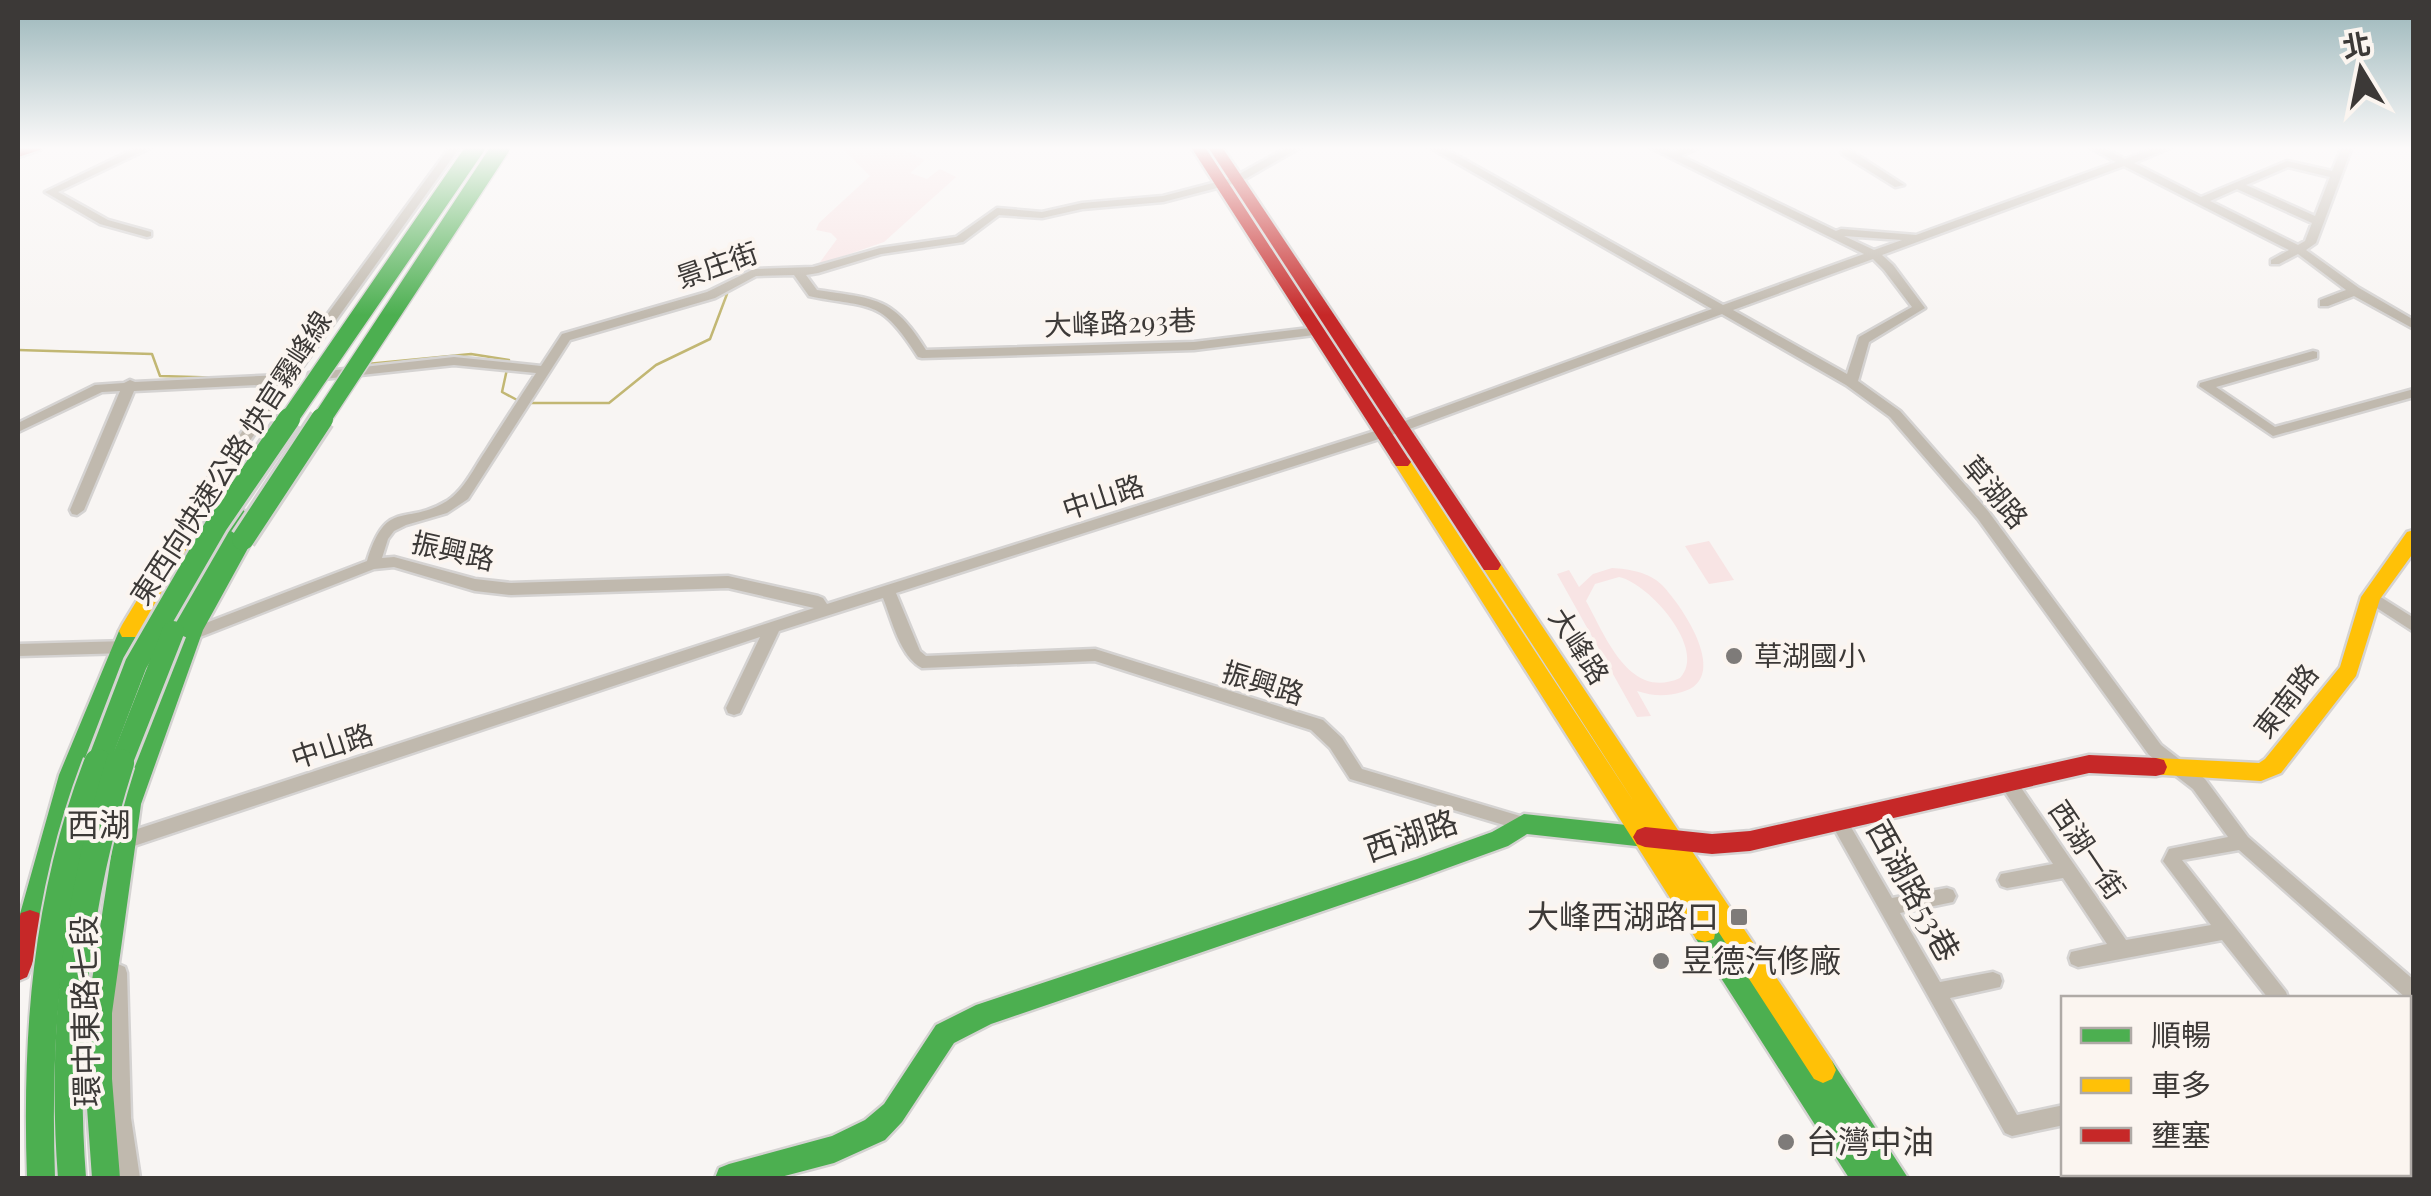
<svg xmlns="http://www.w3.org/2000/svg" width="2431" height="1196" viewBox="0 0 2431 1196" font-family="'Playfair Display','Noto Sans TC',serif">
<rect width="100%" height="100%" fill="#f8f5f3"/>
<g fill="#f8e4e4" fill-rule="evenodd">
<path d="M841,147H897L925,160L910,173L927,179L940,169L956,177L884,242L818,265L837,239L831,233L816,230L819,223L870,176Z"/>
<path d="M1709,541L1734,580L1709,584L1685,546Z"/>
<path d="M1612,568C1629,569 1649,572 1662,585C1684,608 1731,679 1682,692C1665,697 1653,696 1637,691L1651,716L1637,717L1557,574L1569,570L1579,587L1593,574ZM1619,577C1649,583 1708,650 1680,678C1629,701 1605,635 1586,601L1595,584Z"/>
</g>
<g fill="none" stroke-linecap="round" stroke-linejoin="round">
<g stroke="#c2b773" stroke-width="2.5">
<path d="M18,350L152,354L160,376L228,378"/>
<path d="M367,364L471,354L509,360L502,392L519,401"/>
<path d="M258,376L288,373"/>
<path d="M528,403H609L656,365L710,339L727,294"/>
</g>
<g stroke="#d5d3d2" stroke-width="5">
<g id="street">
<path d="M138,147H152L58,192L108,220L151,232V236L147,237L100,224L45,192Z"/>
<path d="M450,147H460L296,376L298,379L297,382L291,383L197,515L170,559L165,560L158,555L187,507L277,384L134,391L84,510L77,515L72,514L70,510L120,391L102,392L18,432V423L95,385L124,383L130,380L135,382L283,375Z"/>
<path d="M1288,147H1301L1240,182L1163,202L1082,209L1042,218L999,215L963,242L881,254L818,273L806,275L817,290C875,299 893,296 926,350L1194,342L1318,327L1322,328V334L1194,350L922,358L918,357C880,297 872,309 809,296L794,275L756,276L715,298L570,340L468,499L447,513L406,525L394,531L388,539L382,558L394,557L475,579L511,583L728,576L818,596L823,598L827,604L1394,425L1712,309L1429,147H1442L1723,305L1864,254L1649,147H1663L1673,152L1686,147H1700L1681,156L1836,231L1841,229L1916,235L2116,162L2089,147H2102L2125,159L2157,147H2172L2134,163L2201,197L2287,161L2332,171L2342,147H2352L2316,243L2306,250L2359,288L2414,320V329L2354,296L2328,306H2320V300L2346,290L2298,254L2279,264H2271V260L2289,250L2124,166L1882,255L1893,265L1925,308L1869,342L1858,381L1900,411L1988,511L2161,745L2205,779L2248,837L2414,980V1002L2406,998L2239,850L2182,860L2286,992L2288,998H2268L2222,940L2078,967L2071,964L2069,958L2071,952L2107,944L2063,878L2007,888L2001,886L1998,880L2001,874L2053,864L2001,786L1999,781L2001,776L2007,774L2013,776L2126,940L2211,925L2163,861L2169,849L2228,837L2193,789L2149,755L1978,519L1890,417L1846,385L1722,314L1404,431L896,593L920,651L926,656L1095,649L1323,720L1342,738L1362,769L1530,819L1533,824L1530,829L1524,831L1350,779L1330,748L1311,730L1095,661L922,668C900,657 892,620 883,598L779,631L740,713L734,715L728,713L726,708L760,637L122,850L116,847L113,842L116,837L122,834L814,608L728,588L511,595L475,591L394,567L374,569L195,639H185L182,635L185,631L367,561C387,497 404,527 447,501C464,490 474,468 485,452C502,425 519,399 536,373L454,365L314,380L309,379L308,376L309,373L454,357L541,366L562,334L707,292L754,269L813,267L880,248L956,237L997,208L1042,212L1082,203L1163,196L1232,178ZM2288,167L2330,177L2315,216L2246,185ZM2237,189L2312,223L2305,241L2298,245L2210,201ZM1844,236L1902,240L1874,250ZM1873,259L1884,270L1912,307L1859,337L1847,374L1733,310Z"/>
<path d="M1842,150H1850L1904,185L1895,187L1842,154Z"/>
<path d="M2313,351L2317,352V358L2216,387L2275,427L2414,389V397L2273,436L2199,386L2200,383Z"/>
<path d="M2371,591L2414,618V632L2366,601L2364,597Z"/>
<path d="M128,641L133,643L136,647L133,651L128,653L18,656V644Z"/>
<path d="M1838,813L1844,815L1892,898L1947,888L1953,890L1956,896L1953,902L1900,913L1940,982L1993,972L2000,975L2002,981L2000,987L1950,998L2017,1115L2064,1105V1125L2012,1136L2005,1133L1832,825L1829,820L1832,815Z"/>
<path d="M118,964L125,967L127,973L131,1118L140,1178H120L111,1118L109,973L111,967Z"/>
<rect x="2408" y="1033" width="6" height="19"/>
</g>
</g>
<g stroke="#d5d3d2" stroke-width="5">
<g id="fast">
<path d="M243,510L252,517L244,532L253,539L203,630L141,804L112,1013V1079L120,1178H92L85,1079L87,1013L119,804L182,631L176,621L236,512Z"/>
<path d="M140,611L147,614L150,619L138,635L81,775L42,921L45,933L42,941L33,944L24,941L18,921L59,775L119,631L133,614Z"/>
<path d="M1524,814L1645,827L1653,830L1657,837L1653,844L1645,847L1527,834L1508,846L1417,879L991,1024L954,1043L902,1122L885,1140L834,1163L777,1178H715L719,1168L729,1164L832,1136L865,1120L884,1104L936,1025L976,1005L1417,859L1492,832Z"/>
<path d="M1705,920L1714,923L1810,1070L1814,1061L1823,1057L1832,1061L1908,1178H1849L1696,939L1693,931L1696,923Z"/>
</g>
</g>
<g stroke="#d5d3d2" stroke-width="5">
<g id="slow">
<path d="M1402,456L1408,458L1634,802L1481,565L1484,560H1498L1832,1061L1836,1070L1832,1079L1823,1083L1814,1079L1716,928L1714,939L1705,942L1696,939L1396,466L1393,462L1396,458Z"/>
<path d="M2414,530V552L2380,599L2356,676L2281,773L2261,781L2148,774L2145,767L2148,760L2156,758L2259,763L2265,759L2340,667L2361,597L2407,532Z"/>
<path d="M180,539L190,546L136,637H122L119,631L122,625L173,541Z"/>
</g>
</g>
<g stroke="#d5d3d2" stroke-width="5">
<g id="jam">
<path d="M42,147L40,150L18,157V148Z"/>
<path d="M1191,147H1205L1408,458L1411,462L1408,466H1396Z"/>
<path d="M1208,147H1222L1498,560L1501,565L1498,570H1484Z"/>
<path d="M2089,755L2156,758L2164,760L2167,767L2164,774L2156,776L2089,773L1750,851L1712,854L1645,847L1637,844L1633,837L1637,830L1645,827L1712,834L1750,831Z"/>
<path d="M30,910L39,913C45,930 34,960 27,977L18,981V922L21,913Z"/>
</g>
</g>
<use href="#street" fill="#c0b9ae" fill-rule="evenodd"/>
<use href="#fast" fill="#4caf50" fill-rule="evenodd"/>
<use href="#slow" fill="#ffc107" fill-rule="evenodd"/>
<use href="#jam" fill="#c62828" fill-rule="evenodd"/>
<g stroke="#d5d3d2" stroke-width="21" stroke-linecap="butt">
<g id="fast-bridge-far2">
<path d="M287,422L476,147"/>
<path d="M320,422L501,147"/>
</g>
</g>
<g stroke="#d5d3d2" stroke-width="28" stroke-linecap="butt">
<g id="fast-bridge-far1">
<path d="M243,539L322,419"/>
<path d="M97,766L136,664L217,524L289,419"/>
<path d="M120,766L173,632"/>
</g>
</g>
<g stroke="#d5d3d2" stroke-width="32" stroke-linecap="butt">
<g id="fast-bridge">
<path d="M41,1178C36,1036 46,897 98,763"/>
<path d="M72,1178C61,1034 76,901 120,763"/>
</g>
</g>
<use href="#fast-bridge-far2" stroke="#4caf50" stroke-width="18"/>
<use href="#fast-bridge-far1" stroke="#4caf50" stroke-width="22"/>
<use href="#fast-bridge" stroke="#4caf50" stroke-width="28"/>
</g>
<linearGradient id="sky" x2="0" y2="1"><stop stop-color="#99b5b9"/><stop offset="0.47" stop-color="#fcfafa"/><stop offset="1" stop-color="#fcfafa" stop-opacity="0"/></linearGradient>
<rect width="2431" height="315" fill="url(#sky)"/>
<g fill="#7e7b79" stroke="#fbf5f0" stroke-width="4">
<circle cx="1734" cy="656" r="10"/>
<rect x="1729" y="907" width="20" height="20" rx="5"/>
<circle cx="1661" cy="961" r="10"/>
<circle cx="1786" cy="1142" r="10"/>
</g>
<g text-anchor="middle" stroke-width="8" stroke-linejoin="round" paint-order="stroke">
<g font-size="28" fill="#3c3937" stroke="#fbf5f0">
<text transform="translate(717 265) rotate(-19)" y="10">景庄街</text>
<text transform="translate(1120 323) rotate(-2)" y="10">大峰路293巷</text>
<text transform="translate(231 458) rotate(-57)" y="10">東西向快速公路 快官霧峰線</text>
<text transform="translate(1995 492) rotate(50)" y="10">草湖路</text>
<text transform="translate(1103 497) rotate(-18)" y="10">中山路</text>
<text transform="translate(453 551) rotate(13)" y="10">振興路</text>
<text transform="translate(1579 646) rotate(57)" y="10">大峰路</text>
<text transform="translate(1263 683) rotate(17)" y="10">振興路</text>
<text transform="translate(2286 701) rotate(-52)" y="10">東南路</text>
<text transform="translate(332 746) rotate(-18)" y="10">中山路</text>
<text transform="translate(2087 850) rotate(56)" y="10">西湖一街</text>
</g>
<g font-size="28" fill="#3c3937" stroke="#fbf5f0" text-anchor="start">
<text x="1754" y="666">草湖國小</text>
</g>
<g font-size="32" fill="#3c3937" stroke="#fbf5f0">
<text x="99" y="836">西湖</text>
</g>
<g font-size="32" fill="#3c3937" stroke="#fbf5f0">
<text transform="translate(1411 836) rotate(-19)" y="11">西湖路</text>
<text transform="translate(1913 891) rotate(61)" y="11">西湖路53巷</text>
<text transform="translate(86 1011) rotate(-91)" y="11">環中東路七段</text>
</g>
<g font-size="32" fill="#3c3937" stroke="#fbf5f0" text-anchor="start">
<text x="1719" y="928" text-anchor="end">大峰西湖路口</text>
<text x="1681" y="972">昱德汽修廠</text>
<text x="1806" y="1153">台灣中油</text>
</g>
</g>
<rect width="2431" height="1196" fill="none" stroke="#3c3937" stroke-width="40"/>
<rect x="2061" y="996" width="350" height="180" fill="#fbf5f0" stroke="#afaaa6" stroke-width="2.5"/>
<rect x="2081" y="1028" width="50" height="15" fill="#4caf50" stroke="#afaaa6" stroke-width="2.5"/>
<text x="2151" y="1046" font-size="30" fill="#3c3937">順暢</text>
<rect x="2081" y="1078" width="50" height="15" fill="#ffc107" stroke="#afaaa6" stroke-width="2.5"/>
<text x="2151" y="1096" font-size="30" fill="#3c3937">車多</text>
<rect x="2081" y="1128" width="50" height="15" fill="#c62828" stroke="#afaaa6" stroke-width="2.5"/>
<text x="2151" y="1146" font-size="30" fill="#3c3937">壅塞</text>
<g transform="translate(2361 70) rotate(350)" stroke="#fbf5f0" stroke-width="8" paint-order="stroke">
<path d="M0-8L18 38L0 25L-18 38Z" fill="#3c3937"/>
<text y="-15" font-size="28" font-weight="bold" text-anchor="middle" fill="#3c3937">北</text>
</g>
</svg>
